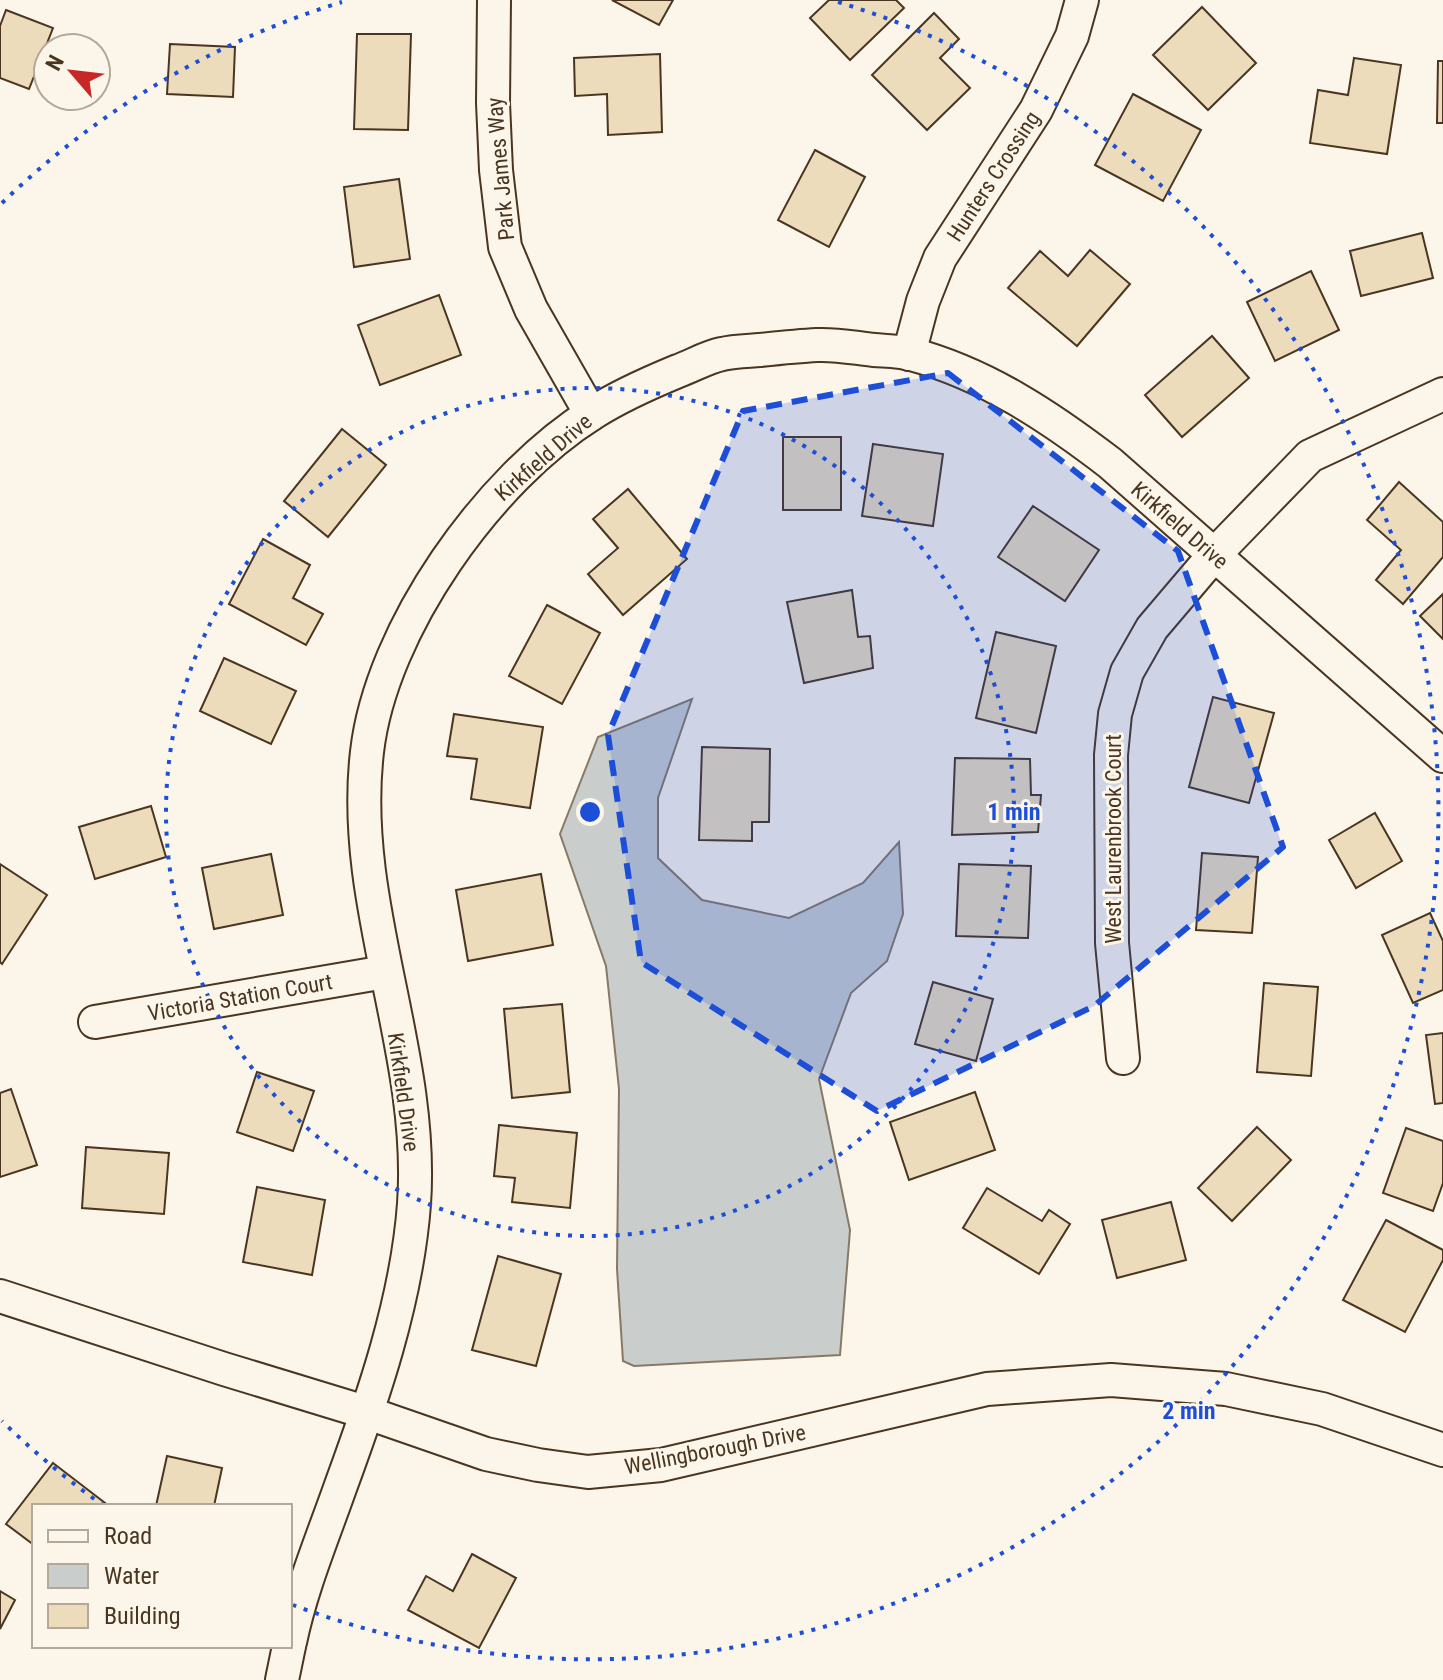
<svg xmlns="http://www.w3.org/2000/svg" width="1443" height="1680" viewBox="0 0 1443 1680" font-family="'Roboto Condensed',sans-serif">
<rect width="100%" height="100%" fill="#fbf6e9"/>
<path fill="#c9cecd" stroke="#887966" stroke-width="2" d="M692,699L658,798V858L702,900L789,918L863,883L899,842L903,914L887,961L851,993L819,1079L850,1230L840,1355L634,1366L623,1361L617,1269L619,1089L606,966L560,834L598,737Z"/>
<g fill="#ecdcbc" stroke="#4a3520" stroke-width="2">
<path d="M612,0H673L659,25Z"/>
<path d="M829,0H896L904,8L850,60L810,18Z"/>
<path d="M1202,7L1256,63L1208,110L1153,55Z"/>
<path d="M6,10L53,28L29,89L0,78V26Z"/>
<path d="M934,13L959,39L940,58L970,88L927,130L872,75Z"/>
<path d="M357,34H411L408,130L354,129Z"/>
<path d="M170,44L235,47L233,97L167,94Z"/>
<path d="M660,54L662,132L608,135L607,94L575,96L574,58Z"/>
<path d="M1354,58L1401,65L1387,154L1310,143L1318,90L1348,95Z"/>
<path d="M1438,61H1443V123H1437Z"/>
<path d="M1133,94L1201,130L1163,201L1095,165Z"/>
<path d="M815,150L865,177L829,247L778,220Z"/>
<path d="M399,179L410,259L354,267L344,187Z"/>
<path d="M1422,233L1433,278L1361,296L1350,251Z"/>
<path d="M1090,250L1130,284L1077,346L1008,288L1040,251L1068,276Z"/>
<path d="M1311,271L1339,330L1275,361L1247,302Z"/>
<path d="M439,295L461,355L380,385L358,325Z"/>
<path d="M1212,336L1249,378L1182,437L1145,395Z"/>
<path d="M342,429L386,465L328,537L284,501Z"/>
<rect x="783" y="437" width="58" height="73"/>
<path d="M873,444L943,454L933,526L862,516Z"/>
<path d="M1399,482L1443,522V557L1403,604L1376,580L1401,550L1367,520Z"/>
<path d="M628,489L687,559L623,615L588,574L618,548L593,519Z"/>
<path d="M1033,506L1099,550L1065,601L998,557Z"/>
<path d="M263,539L310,565L293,598L323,614L306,645L229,604Z"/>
<path d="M852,590L858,637L870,636L873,668L804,683L787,602Z"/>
<path d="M1443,594V639L1420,616Z"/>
<path d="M547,605L600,633L562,704L509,676Z"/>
<path d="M996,632L1056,646L1036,733L976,718Z"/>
<path d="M224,658L296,691L271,744L200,711Z"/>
<path d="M1213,697L1274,713L1249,803L1189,787Z"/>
<path d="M454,714L543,727L530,808L471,799L477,759L447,756Z"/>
<path d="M702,747L770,749L769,822H752V841L699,840Z"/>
<path d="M955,758L1030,759L1031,795H1041L1038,832L952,835Z"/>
<path d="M151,806L166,857L95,879L79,827Z"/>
<path d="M1375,813L1402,861L1356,888L1329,840Z"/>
<path d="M1202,853L1258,857L1252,933L1196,930Z"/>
<path d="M271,854L283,915L214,929L202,868Z"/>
<path d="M0,864L47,895L2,964L0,962Z"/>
<path d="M959,864L1031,866L1028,938L956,936Z"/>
<path d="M541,874L553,945L468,961L456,890Z"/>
<path d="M1430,913L1443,941V990L1413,1003L1382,935Z"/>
<path d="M933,982L993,999L976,1061L915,1044Z"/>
<path d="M1264,983L1318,987L1311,1076L1257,1072Z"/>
<path d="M562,1004L570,1092L512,1098L504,1009Z"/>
<path d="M1443,1033V1103L1435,1104L1426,1035Z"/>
<path d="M257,1072L314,1091L293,1151L237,1132Z"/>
<path d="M11,1089L37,1165L0,1177V1093Z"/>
<path d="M975,1092L995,1150L909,1180L890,1122Z"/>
<path d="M499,1125L577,1133L570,1208L512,1202L515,1178L494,1176Z"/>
<path d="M1257,1127L1291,1160L1232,1221L1198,1188Z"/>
<path d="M1406,1128L1443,1141V1183L1433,1211L1383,1193Z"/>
<path d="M86,1147L169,1153L164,1214L82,1208Z"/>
<path d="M257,1187L325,1200L312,1275L243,1262Z"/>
<path d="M987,1188L1042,1221L1049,1210L1070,1224L1039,1274L963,1228Z"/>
<path d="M1171,1202L1186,1260L1117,1278L1102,1220Z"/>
<path d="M1386,1220L1443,1250V1260L1405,1332L1343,1300Z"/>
<path d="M498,1256L561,1274L536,1366L472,1350Z"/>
<path d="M167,1456L222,1468L214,1506H156Z"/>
<path d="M53,1463L109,1506H34V1545L6,1524Z"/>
<path d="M472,1554L516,1578L479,1648L408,1610L426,1576L453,1591Z"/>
<path d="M0,1591L15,1600L0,1629Z"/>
</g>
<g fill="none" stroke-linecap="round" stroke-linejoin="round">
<g stroke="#4a3520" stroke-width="36">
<g id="street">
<path d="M494,0L493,103L496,170L505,247L531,309L591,414"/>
<path d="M909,354L923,301L940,258L1036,110L1072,36L1082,0"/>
<path d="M95,1022L385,972"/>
<path d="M1123,1058L1112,943L1111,755L1115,714L1127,672L1152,628L1214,555L1310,456L1443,394"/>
<path d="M0,1296L224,1369L365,1412L486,1454L538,1465L588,1472L661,1465L987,1389L1111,1380L1226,1389L1322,1409L1443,1450"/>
<path d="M290,1642C301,1589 322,1539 340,1488C373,1398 407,1300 414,1204C425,1051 349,905 367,752C381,629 489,478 593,413C619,396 649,383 678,371C692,366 707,357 722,354C734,351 748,351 760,350C779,348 798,346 817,345C836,344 855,348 874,350C886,351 899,351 911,354C986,374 1050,417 1110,463L1443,756"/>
<path d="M282,1680L289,1646"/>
</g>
</g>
<use href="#street" stroke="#fbf6e9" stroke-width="32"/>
</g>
<path fill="#1d4ed8" fill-opacity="0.2" stroke="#1d4ed8" stroke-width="6" stroke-dasharray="16 10" stroke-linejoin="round" d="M948,373L1178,551L1283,847L1094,1006L877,1111L641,962L608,735L743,411Z"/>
<g fill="none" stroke="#1d4ed8" stroke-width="4" stroke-dasharray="4 8">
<circle cx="590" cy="812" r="424"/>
<path d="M104 1506A847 847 0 0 1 2 1421M2 203A847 847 0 0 1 342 2M838 2A847 847 0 1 1 293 1605"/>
</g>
<g text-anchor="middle" stroke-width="6" stroke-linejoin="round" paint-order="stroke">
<g font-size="22" fill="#4a3520" stroke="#fbf6e9">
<text transform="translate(500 169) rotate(-95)" y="8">Park James Way</text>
<text transform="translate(993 176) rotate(-57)" y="8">Hunters Crossing</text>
<text transform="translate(543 457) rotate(-41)" y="8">Kirkfield Drive</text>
<text transform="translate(1180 525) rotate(41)" y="8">Kirkfield Drive</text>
<text transform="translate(1113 839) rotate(-90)" y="8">West Laurenbrook Court</text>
<text transform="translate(240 997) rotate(-10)" y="8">Victoria Station Court</text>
<text transform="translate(404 1092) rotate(82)" y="8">Kirkfield Drive</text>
<text transform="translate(715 1449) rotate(-11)" y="8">Wellingborough Drive</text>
</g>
</g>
<circle cx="590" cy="812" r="12" fill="#1d4ed8" stroke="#fbf6e9" stroke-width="4"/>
<g font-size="24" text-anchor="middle" font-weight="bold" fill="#1d4ed8" stroke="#fbf6e9" stroke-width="6" stroke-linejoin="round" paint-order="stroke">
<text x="1014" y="820">1 min</text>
<text x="1189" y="1419">2 min</text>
</g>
<rect x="32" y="1504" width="260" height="144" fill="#fbf6e9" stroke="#b4a999" stroke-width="2"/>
<rect x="48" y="1530" width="40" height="12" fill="#fbf6e9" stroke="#b4a999" stroke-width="2"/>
<text x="104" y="1544" font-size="24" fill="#4a3520">Road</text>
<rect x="48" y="1564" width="40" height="24" fill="#c9cecd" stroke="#b4a999" stroke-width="2"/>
<text x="104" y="1584" font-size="24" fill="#4a3520">Water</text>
<rect x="48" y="1604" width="40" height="24" fill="#ecdcbc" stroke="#b4a999" stroke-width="2"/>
<text x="104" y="1624" font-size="24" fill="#4a3520">Building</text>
<g transform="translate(72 72) rotate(298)"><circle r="38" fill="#fbf6e9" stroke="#b4a999" stroke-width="2"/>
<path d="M0-6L14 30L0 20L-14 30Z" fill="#c62828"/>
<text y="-12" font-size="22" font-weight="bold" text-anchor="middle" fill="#4a3520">N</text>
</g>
</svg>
